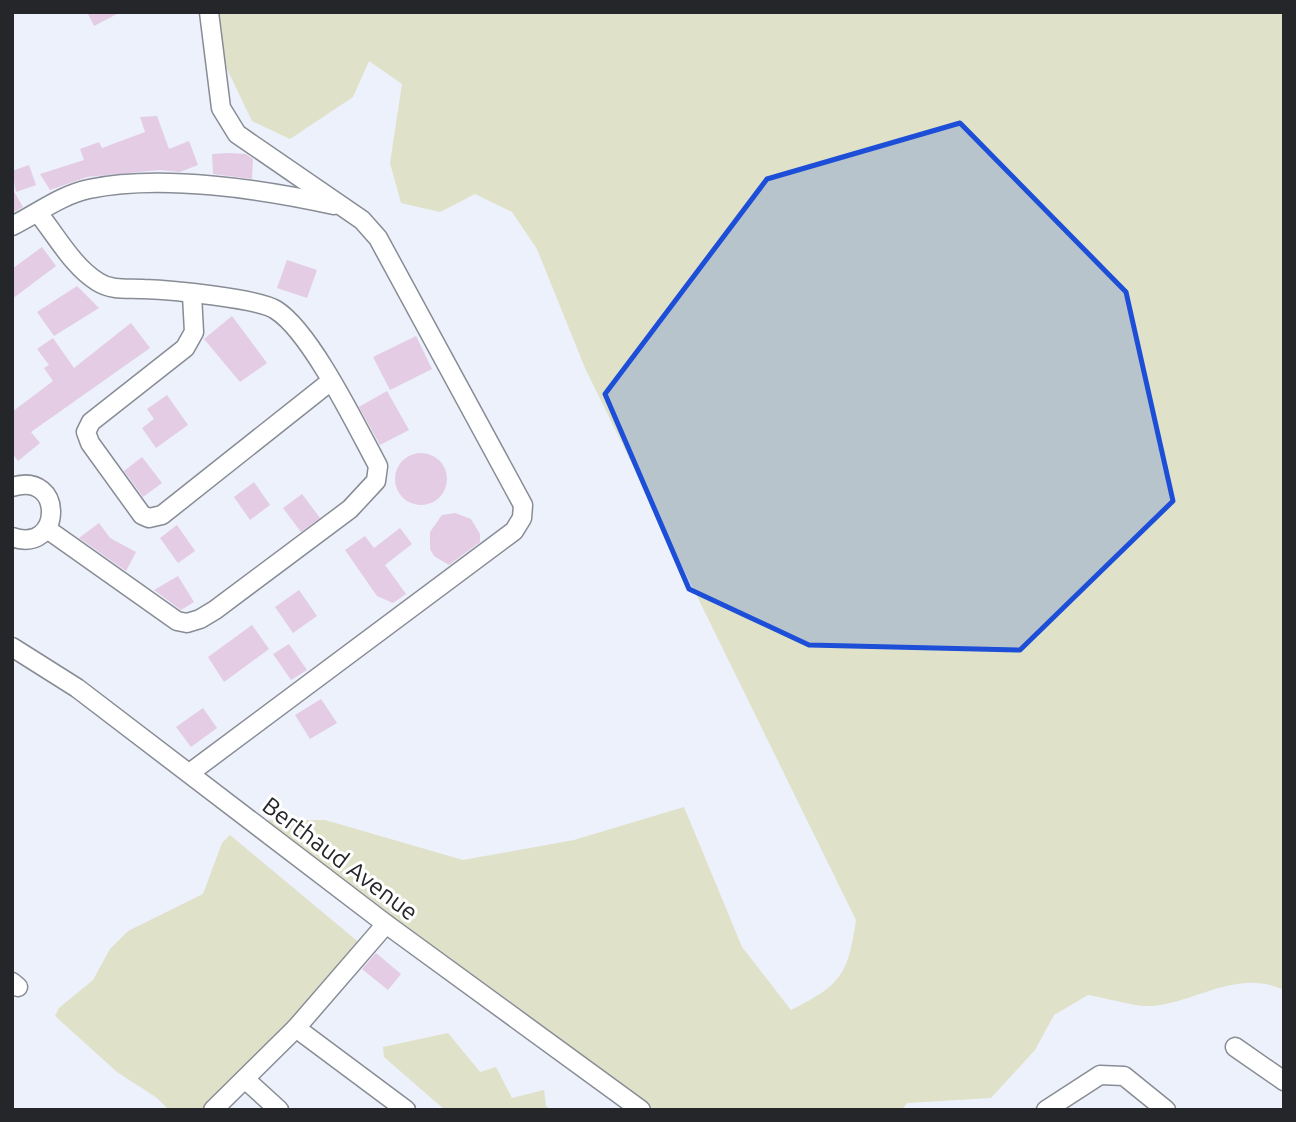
<svg xmlns="http://www.w3.org/2000/svg" width="1296" height="1122" viewBox="0 0 1296 1122" font-family="Ubuntu,sans-serif">
<rect width="100%" height="100%" fill="#ecf1fb"/>
<g fill="#dfe1c8">
<path d="M211,12H1284V990C1238,968 1197,1002 1152,1006C1133,1007 1108,998 1088,995L1054,1015L1035,1050L991,1098L907,1103L902,1110H642L263,820H325L463,860L574,840L684,807L742,947L791,1010C841,985 848,975 856,920L585,368L537,249L512,212L475,194L440,212L401,203L390,163L402,84L369,61L353,97L290,139L252,121L217,48Z"/>
<path d="M230,835L368,950L304,1035L222,1110H169L157,1098L117,1072L55,1016L59,1008L93,980L110,949L128,931L203,894L222,843Z"/>
<path d="M448,1033L480,1072L496,1067L512,1098L544,1090L546,1106L550,1110H445L384,1057L383,1047Z"/>
</g>
<g fill="#e4cce5">
<path d="M87,12H121L94,26Z"/>
<path d="M157,116L169,149L189,141L198,165L180,172L160,170L87,177L50,190L40,174L84,160L80,149L99,142L102,148L145,132L140,117Z"/>
<path d="M228,153L246,154L253,159L252,179L213,174L212,154Z"/>
<path d="M29,165L36,185L16,192L12,171Z"/>
<path d="M12,188L23,207L12,213Z"/>
<path d="M42,247L56,266L12,299V269Z"/>
<path d="M287,260L317,270L307,298L277,288Z"/>
<path d="M77,286L99,308L54,336L37,312Z"/>
<path d="M232,316L267,363L240,382L204,339Z"/>
<path d="M131,323L150,348L31,432L40,443L18,461L12,453V412L53,381L44,368L49,365L37,349L53,338L74,368Z"/>
<path d="M416,336L432,369L390,390L373,357Z"/>
<path d="M387,391L409,430L380,445L359,407Z"/>
<path d="M167,395L188,425L156,448L142,428L154,419L147,409Z"/>
<circle cx="421" cy="479" r="26"/>
<path d="M142,457L162,483L143,497L124,471Z"/>
<path d="M254,482L270,505L250,520L234,497Z"/>
<path d="M302,494L320,518L301,532L283,508Z"/>
<path d="M455,513L471,519L480,534V542L449,565L434,556L430,549V532L442,515Z"/>
<path d="M99,523L110,538L136,552L126,571L79,538Z"/>
<path d="M177,525L195,551L178,563L160,538Z"/>
<path d="M400,528L412,544L385,565L406,594L393,603L377,596L345,550L365,536L374,548Z"/>
<path d="M178,576L194,602L181,610L154,590Z"/>
<path d="M299,590L317,616L293,633L275,607Z"/>
<path d="M252,625L269,649L224,682L208,657Z"/>
<path d="M289,644L307,670L291,680L273,654Z"/>
<path d="M321,699L337,723L310,739L295,715Z"/>
<path d="M203,708L217,728L191,747L176,727Z"/>
<path d="M376,953L401,974L388,990L362,969Z"/>
</g>
<g fill="none" stroke-linecap="round" stroke-linejoin="round">
<g stroke="#878c95" stroke-width="21">
<g id="minor">
<path d="M38,213C56,235 73,267 98,282C112,291 128,288 144,289C170,290 257,298 276,310C311,332 357,427 378,466L376,481L350,509L215,610L200,619L187,623L177,621L47,529"/>
<path d="M12,226C38,213 61,195 89,189C161,174 262,189 334,205"/>
<path d="M192,295L194,332L185,348L91,422L86,432L90,443L142,515L149,518L162,515L331,381"/>
<path d="M12,487C65,470 63,555 12,537"/>
<path d="M12,647L77,688L386,924L641,1110"/>
<path d="M191,772L514,531L522,518L523,505L378,238L362,220L237,134L221,108L209,12"/>
<path d="M12,982L18,987"/>
<path d="M296,1028L406,1110"/>
<path d="M1235,1047L1284,1081"/>
<path d="M245,1079L279,1110"/>
<path d="M213,1110L296,1028L386,924"/>
<path d="M1046,1110L1100,1075L1124,1076L1166,1110"/>
</g>
</g>
<use href="#minor" stroke="#fff" stroke-width="18"/>
</g>
<path fill="#1d4ed8" fill-opacity="0.2" stroke="#1d4ed8" stroke-width="5" stroke-linejoin="round" d="M960,123L1126,292L1173,501L1020,650L809,645L689,589L605,394L767,179Z"/>
<g text-anchor="middle" stroke-width="6" stroke-linejoin="round" paint-order="stroke">
<g font-size="24" fill="#242629" stroke="#fff">
<text transform="translate(340 859) rotate(37)" y="8">Berthaud Avenue</text>
</g>
</g>
<rect width="1296" height="1122" fill="none" stroke="#242629" stroke-width="28"/>
</svg>
